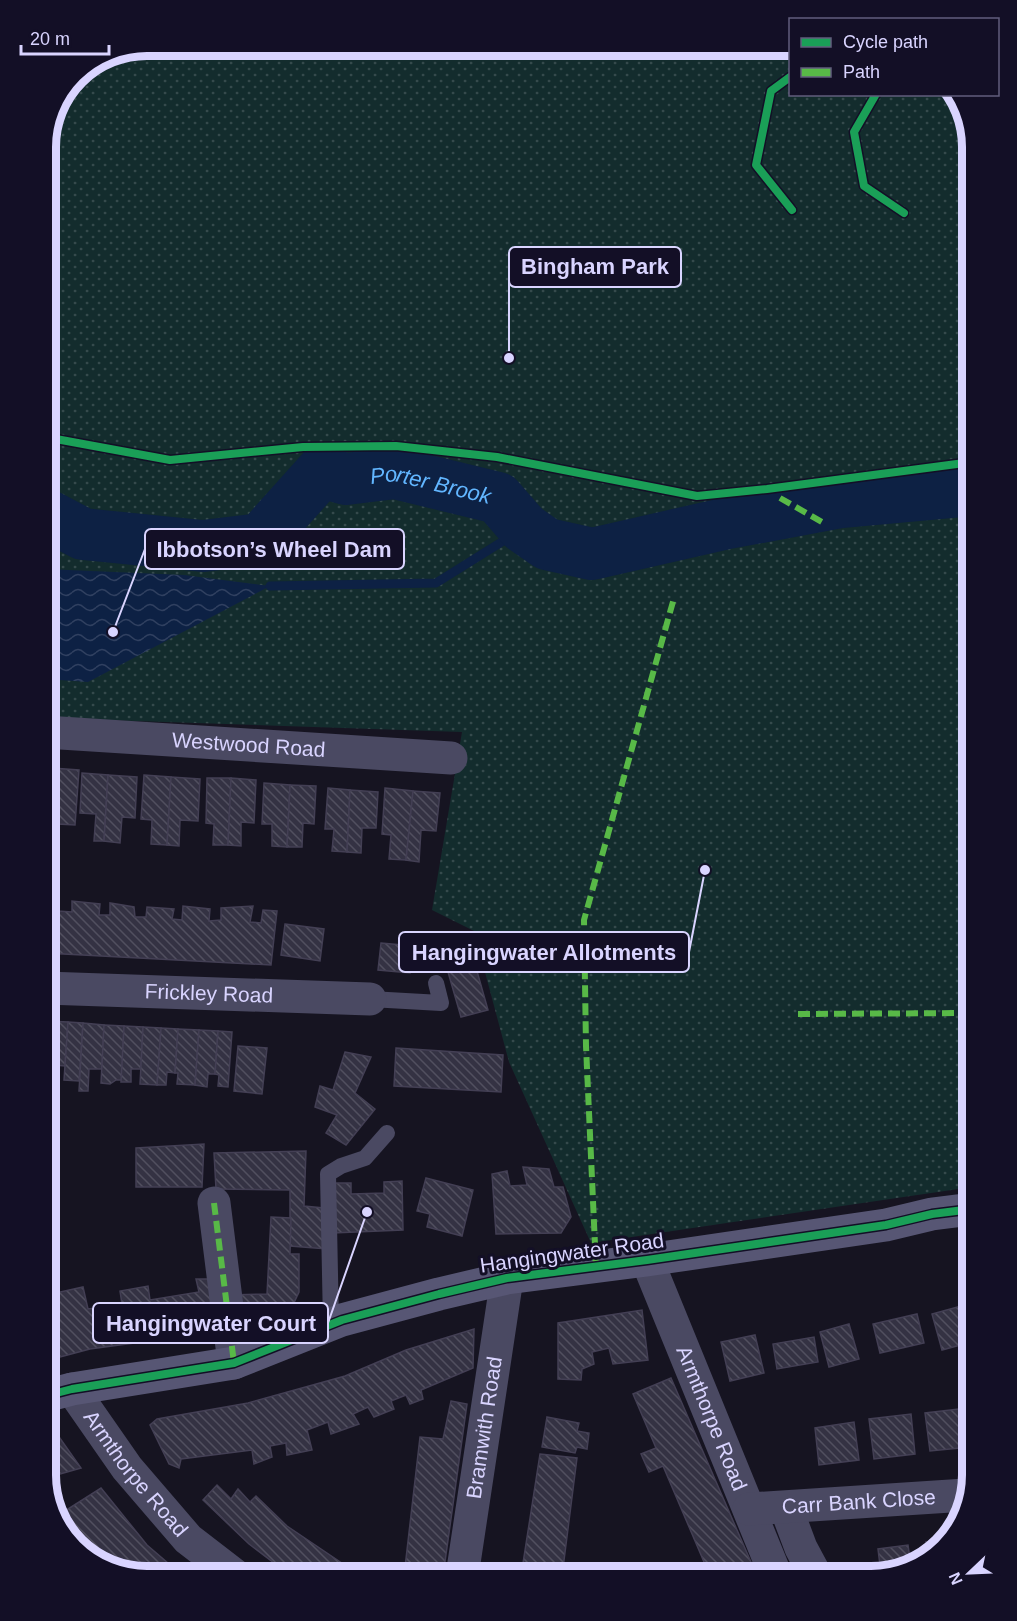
<svg xmlns="http://www.w3.org/2000/svg" width="1017" height="1621" viewBox="0 0 1017 1621" font-family="Arial,sans-serif">
<defs>
<pattern id="park-dots" width="8" height="8" patternUnits="userSpaceOnUse" patternTransform="scale(1.5)"><rect width="8" height="8" fill="#132c2d"/><path d="M2 2h.1M6 6h.1" fill="none" stroke="#354a4c" stroke-width="1.8" stroke-linecap="round"/></pattern>
<pattern id="water-waves" width="16" height="10" patternUnits="userSpaceOnUse" patternTransform="scale(1.5)"><rect width="16" height="10" fill="#0d2144"/><path d="M0 5q4-4 8 0t8 0" fill="none" stroke="#304060"/></pattern>
<pattern id="building-back-hatch" width="6" height="6" patternUnits="userSpaceOnUse" patternTransform="scale(1.5)"><rect width="6" height="6" fill="#343243"/><path d="M-1 5l2 2M0 0l6 6M5-1l2 2" fill="none" stroke="#514f5f"/></pattern>
</defs>
<rect width="100%" height="100%" fill="#161421"/>
<path fill="url(#park-dots)" d="M790,46V94H956L961,101L972,146V1187L591,1243L509,1062L474,931L432,910L462,732L45,718V140L75,74L108,53Z"/>
<path fill="url(#water-waves)" d="M45,569L184,575L270,586L88,682L45,679Z"/>
<g fill="none" stroke-linecap="round" stroke-linejoin="round">
<path stroke="#0d2144" stroke-width="9" d="M270,586L436,583L524,528"/>
<path stroke="#0d2144" stroke-width="52" id="s1" d="M45,514L83,534L203,546L261,539L321,472L346,479L395,473L498,498L524,528L547,544L592,554L728,523L841,502L972,490"/>
</g>
<g fill="url(#building-back-hatch)" stroke="#433f54" stroke-width="1.5">
<path d="M45,767L52,768L49,813H45Z"/>
<path d="M52,768L79,770L75,825L58,824L59,814L49,813Z"/>
<path d="M82,773L108,775L104,841H94L96,814L80,813Z"/>
<path d="M108,775L137,777L135,818L122,817L120,843L104,841Z"/>
<path d="M144,775L171,777L167,845L151,844L152,820L141,819Z"/>
<path d="M171,777L200,779L198,821L180,820L179,846L167,845Z"/>
<path d="M207,778H231L228,845H213L214,824L206,823Z"/>
<path d="M231,778L256,780L254,823L241,822V846L228,845Z"/>
<path d="M264,783L290,785L287,847L272,846V824H262Z"/>
<path d="M290,785L316,786L314,824L303,823L302,847H287Z"/>
<path d="M328,788L350,790L347,852L332,851L334,829H325Z"/>
<path d="M385,788L413,791L406,860L389,859L391,835L382,834Z"/>
<path d="M350,790L378,792L376,828H362L361,853L347,852Z"/>
<path d="M413,791L440,793L436,831L421,830L419,862L406,860Z"/>
<path d="M45,890H49V901L57,900L58,911L72,912V901L100,904L99,915H110V903L134,907L135,917H146L147,907L174,909L172,919L182,920L183,906L210,909L209,921L221,920V908L253,906L250,922L261,923L263,910L277,911L271,965L45,953Z"/>
<path d="M285,924L324,929L320,961L281,955Z"/>
<path d="M381,943L413,946L410,973L378,970Z"/>
<path d="M475,964L488,1010L461,1017L448,972Z"/>
<path d="M45,1021L68,1022L65,1066L53,1065L52,1081H45Z"/>
<path d="M68,1022L83,1023L79,1081L64,1080Z"/>
<path d="M83,1023L104,1025L102,1069H89L88,1091H79Z"/>
<path d="M104,1025L124,1026L122,1080H116L110,1084L101,1083Z"/>
<path d="M124,1026L143,1027L141,1069H131V1082H121Z"/>
<path d="M143,1027L161,1028L157,1085L140,1084Z"/>
<path d="M161,1028L178,1029L175,1073L167,1072L166,1085H157Z"/>
<path d="M178,1029L199,1030L195,1085L177,1084L178,1073H175Z"/>
<path d="M199,1030L218,1031L215,1074H208L207,1087L195,1085Z"/>
<path d="M218,1031L232,1032L228,1087L218,1086L219,1075L215,1074Z"/>
<path d="M238,1046L267,1048L262,1094L234,1091Z"/>
<path d="M396,1048L503,1055L501,1092L394,1086Z"/>
<path d="M345,1052L371,1057L355,1093L375,1109L346,1145L326,1133L337,1115L315,1107L320,1086L333,1090Z"/>
<path d="M204,1144L202,1187H136V1148Z"/>
<path d="M306,1151L304,1206L324,1208L327,1249L290,1246V1190L216,1189L214,1153Z"/>
<path d="M523,1167L549,1169L554,1187H563L571,1217L561,1233L496,1234L492,1174L507,1171L510,1186L527,1185Z"/>
<path d="M426,1178L473,1190L462,1236L427,1227L430,1214L417,1211Z"/>
<path d="M402,1181L403,1230L333,1233L331,1183H351V1194L384,1193V1182Z"/>
<path d="M271,1217L291,1218L290,1254H299V1292L290,1311L278,1322L234,1329L228,1295L267,1294Z"/>
<path d="M196,1279H209L223,1331L90,1349L45,1361V1315L53,1312L51,1294L83,1287L88,1309L122,1304L120,1291L148,1286L150,1300L199,1292Z"/>
<path d="M965,1305L972,1331V1342L942,1350L932,1314Z"/>
<path d="M642,1310L648,1360L613,1364L609,1348L592,1352L594,1364L582,1369L581,1380L558,1379V1323Z"/>
<path d="M917,1314L924,1343L880,1353L873,1324Z"/>
<path d="M849,1324L859,1359L829,1367L820,1332Z"/>
<path d="M474,1329L473,1368L421,1390L423,1399L410,1404L406,1395L391,1401L394,1409L374,1417L368,1407L353,1414L359,1424L331,1434L328,1422L307,1430L312,1450L287,1455L286,1443L270,1446L272,1457L254,1464L252,1450L181,1459L179,1468L169,1464L150,1425L157,1419L248,1403L345,1376L406,1350Z"/>
<path d="M755,1335L764,1373L730,1381L721,1342Z"/>
<path d="M814,1337L818,1362L777,1369L773,1344Z"/>
<path d="M671,1378L757,1576H710L663,1466L649,1472L641,1454L656,1448L633,1394Z"/>
<path d="M451,1401L467,1404L443,1576H404L420,1437L443,1439Z"/>
<path d="M967,1408L970,1447L930,1451L925,1413Z"/>
<path d="M911,1414L915,1454L874,1459L869,1419Z"/>
<path d="M547,1417L579,1423L577,1431L589,1433L587,1449L577,1447L575,1453L542,1447Z"/>
<path d="M854,1422L859,1460L819,1465L815,1428Z"/>
<path d="M57,1434L81,1468L46,1478L45,1437Z"/>
<path d="M540,1454L577,1458L562,1576H521Z"/>
<path d="M217,1485L231,1499L238,1489L250,1502L256,1496L287,1526L355,1572L353,1576H291L249,1544L203,1500Z"/>
<path d="M101,1488L147,1545L183,1576H140L97,1562L99,1560L73,1523L65,1526L57,1516Z"/>
<path d="M945,1540L928,1555L926,1542Z"/>
<path d="M908,1545L911,1566L881,1574L878,1549Z"/>
</g>
<g fill="none" stroke-linecap="round" stroke-linejoin="round">
<g stroke="#4a4962" stroke-width="16">
<path d="M370,999L441,1003L436,983"/>
<path d="M331,1324L328,1174L341,1166L365,1158L387,1133"/>
</g>
<g stroke="#4a4962" stroke-width="33">
<path id="s2" d="M45,732L451,758"/>
<path id="s3" d="M45,988L370,999"/>
<path d="M214,1203L234,1363"/>
<path id="s4" d="M647,1260L776,1576"/>
<path id="s5" d="M72,1389L127,1468L188,1539L236,1576"/>
<path d="M786,1508L801,1548L816,1576"/>
<path id="s6" d="M749,1509L966,1495"/>
<path id="s7" d="M462,1576L507,1278"/>
</g>
<path stroke="#575674" stroke-width="33" d="M45,1396L72,1389L234,1363L342,1320L439,1294L507,1278L647,1260L886,1225L932,1214L972,1209"/>
<g stroke="#58b947" stroke-width="6" stroke-dasharray="12 6" stroke-linecap="butt">
<path d="M780,498L822,522"/>
<path d="M798,1014L972,1013"/>
<path d="M214,1203L234,1363"/>
<path d="M596,1267L586,1046L584,920L674,598"/>
</g>
<g stroke="#130f26" stroke-width="11">
<g id="cycleway">
<path d="M790,77L771,91L756,165L792,210"/>
<path d="M876,94L854,132L864,186L904,213"/>
<path d="M45,437L170,460L303,447L396,446L497,457L697,496L767,489L972,462"/>
<path d="M45,1396L72,1389L234,1363L342,1320L439,1294L507,1278L647,1260L886,1225L932,1214L972,1209"/>
</g>
</g>
<use href="#cycleway" stroke="#1a9f57" stroke-width="8"/>
</g>
<g text-anchor="middle" stroke-width="6" stroke-linejoin="round" paint-order="stroke">
<g font-size="21" fill="#d9d4ff" stroke="#130f26">
<text dy="7" stroke="none"><textPath href="#s2" startOffset="204">Westwood Road</textPath></text>
<text dy="7" stroke="none"><textPath href="#s3" startOffset="164">Frickley Road</textPath></text>
<text transform="translate(572 1253) rotate(-8)" y="7">Hangingwater Road</text>
<text dy="7" stroke="none"><textPath href="#s4" startOffset="171">Armthorpe Road</textPath></text>
<text dy="7" stroke="none"><textPath href="#s7" startOffset="150">Bramwith Road</textPath></text>
<text dy="7" stroke="none"><textPath href="#s5" startOffset="106">Armthorpe Road</textPath></text>
<text dy="7" stroke="none"><textPath href="#s6" startOffset="110">Carr Bank Close</textPath></text>
</g>
<g font-size="22" font-style="italic" fill="#62b6ff" stroke="#130f26">
<text dy="8" stroke="none"><textPath href="#s1" startOffset="424">Porter Brook</textPath></text>
</g>
</g>
<path d="M0 0H1017V1621H0ZM147 56H871A91 91 0 0 1 962 147V1475A91 91 0 0 1 871 1566H147A91 91 0 0 1 56 1475V147A91 91 0 0 1 147 56Z" fill="#130f26" fill-rule="evenodd"/>
<path fill="none" stroke="#d9d4ff" stroke-width="8" d="M147 56H871A91 91 0 0 1 962 147V1475A91 91 0 0 1 871 1566H147A91 91 0 0 1 56 1475V147A91 91 0 0 1 147 56Z"/>
<path fill="none" stroke="#d9d4ff" stroke-width="2" d="M509 358L509 267M113 632L145 549M705 870L689 952M367 1212L328 1323"/>
<g fill="#d9d4ff" stroke="#130f26" stroke-width="2">
<circle cx="509" cy="358" r="6"/>
<circle cx="113" cy="632" r="6"/>
<circle cx="705" cy="870" r="6"/>
<circle cx="367" cy="1212" r="6"/>
</g>
<g fill="#130f26" stroke="#d9d4ff" stroke-width="2">
<rect x="509" y="247" width="172" height="40" rx="6"/>
<rect x="145" y="529" width="259" height="40" rx="6"/>
<rect x="399" y="932" width="290" height="40" rx="6"/>
<rect x="93" y="1303" width="235" height="40" rx="6"/>
</g>
<g font-size="22" text-anchor="middle" font-weight="bold" fill="#d9d4ff">
<text x="595" y="274">Bingham Park</text>
<text x="274" y="557">Ibbotson’s Wheel Dam</text>
<text x="544" y="960">Hangingwater Allotments</text>
<text x="211" y="1331">Hangingwater Court</text>
</g>
<rect x="789" y="18" width="210" height="78" fill="#130f26" stroke="#625e7d" stroke-width="1.5"/>
<rect x="801" y="38" width="30" height="9" fill="#1a9f57" stroke="#625e7d" stroke-width="1.5"/>
<text x="843" y="48" font-size="18" fill="#d9d4ff">Cycle path</text>
<rect x="801" y="68" width="30" height="9" fill="#58b947" stroke="#625e7d" stroke-width="1.5"/>
<text x="843" y="78" font-size="18" fill="#d9d4ff">Path</text>
<g transform="translate(969 1573) rotate(247)" stroke="#130f26" stroke-width="4.5" paint-order="stroke">
<path d="M0-4.5L10 22L0 15L-10 22Z" fill="#d9d4ff"/>
<text y="-9" font-size="16" font-weight="bold" text-anchor="middle" fill="#d9d4ff">N</text>
</g>
<path d="M21 45v9h88v-9" fill="none" stroke="#d9d4ff" stroke-width="3"/>
<text x="30" y="45" font-size="18" fill="#d9d4ff" stroke="#130f26" stroke-width="4.5" paint-order="stroke">20 m</text>
</svg>
